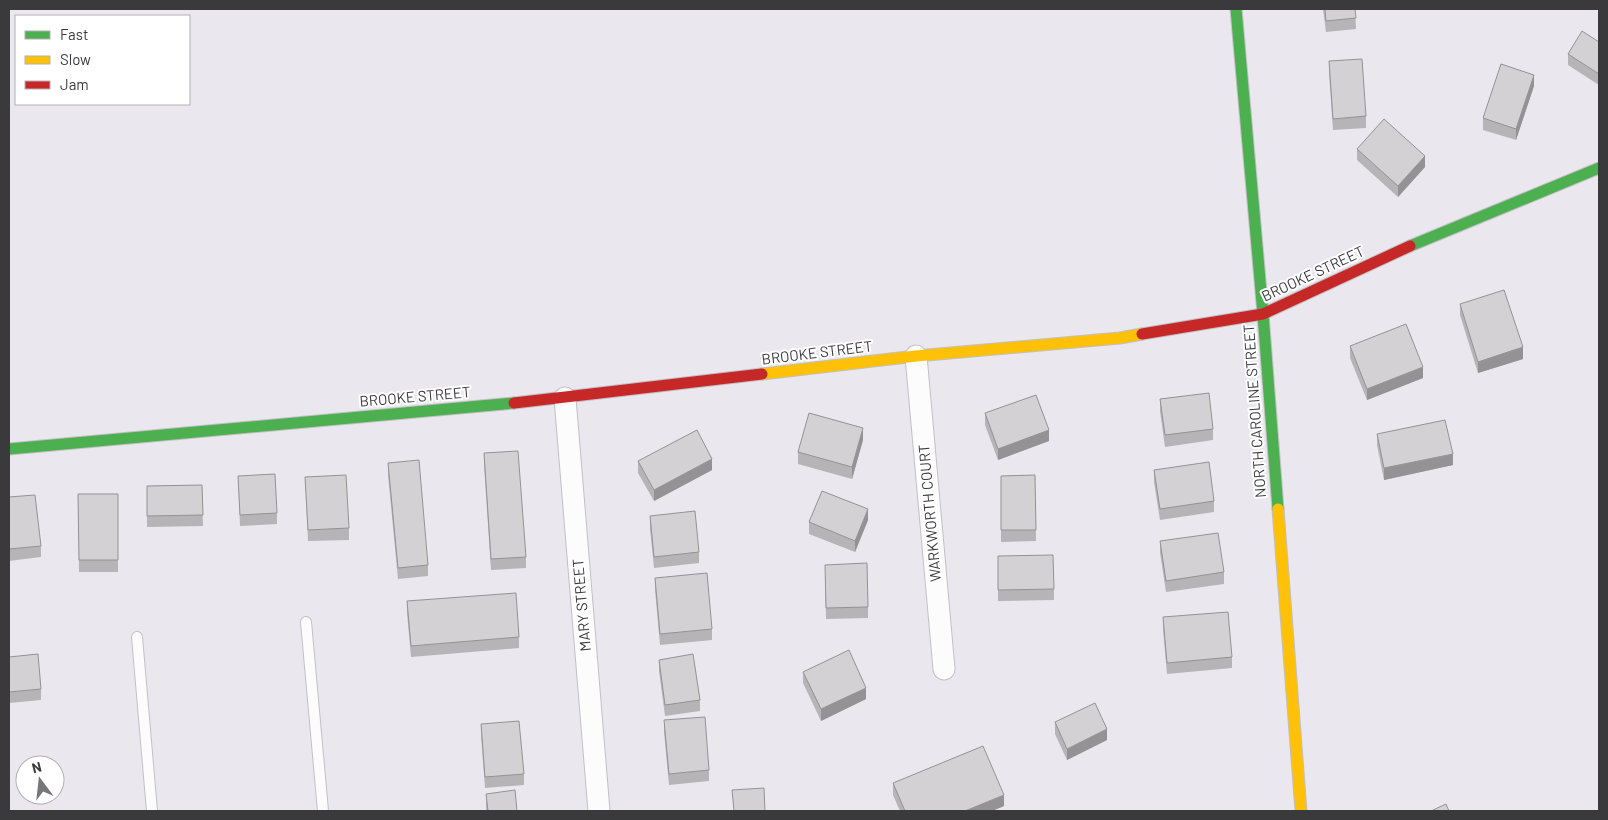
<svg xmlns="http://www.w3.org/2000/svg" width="1608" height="820" viewBox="0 0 1608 820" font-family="Barlow,sans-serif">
<rect width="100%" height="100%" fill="#eae8ee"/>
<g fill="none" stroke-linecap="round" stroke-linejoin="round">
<g stroke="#c1c0c4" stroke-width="12">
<g id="lane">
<path d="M306,622L323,811"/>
<path d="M137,637L152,811"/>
</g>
</g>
<g stroke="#c1c0c4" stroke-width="23">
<g id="street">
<path d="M916,356L944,669"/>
<path d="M565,398L599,811"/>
</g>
</g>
<g stroke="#c1c0c4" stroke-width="13">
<g id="fast">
<path d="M1236,9L1263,314L1278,509"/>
<path d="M1410,246L1599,168"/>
<path d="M9,449L514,403"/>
</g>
</g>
<g stroke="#c1c0c4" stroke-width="13">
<g id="slow">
<path d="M762,374L916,356L1120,338L1142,334"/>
<path d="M1278,509L1301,811"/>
</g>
</g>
<g stroke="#c1c0c4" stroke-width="13">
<g id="jam">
<path d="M1142,334L1263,314L1410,246"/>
<path d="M514,403L762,374"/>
</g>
</g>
<use href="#lane" stroke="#fcfcfc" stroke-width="10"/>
<use href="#street" stroke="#fcfcfc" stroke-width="21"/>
<use href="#fast" stroke="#4caf50" stroke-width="11"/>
<use href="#slow" stroke="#ffc107" stroke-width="11"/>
<use href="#jam" stroke="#c62828" stroke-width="11"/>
</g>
<g fill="#b6b4b6">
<path d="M1323,9H1355L1356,29L1326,32Z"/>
<path d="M1599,42V85L1568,65V54Z"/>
<path d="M1329,61L1366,116V128L1333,130L1329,72Z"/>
<path d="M1534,86L1516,140L1483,130V118Z"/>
<path d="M1357,149L1425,167L1398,197L1357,160Z"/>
<path d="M1460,304L1523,359L1478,373L1460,315Z"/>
<path d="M1350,346L1423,378L1367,400L1350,358Z"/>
<path d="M1160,399L1213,429V440L1165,447L1160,411Z"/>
<path d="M985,413L1049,441L998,460L985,425Z"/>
<path d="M1377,434L1453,465L1384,480L1377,445Z"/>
<path d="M863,440L852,479L798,464V452Z"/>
<path d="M484,453L526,557V568L491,570L484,465Z"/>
<path d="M638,461L712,470L654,501L638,473Z"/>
<path d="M388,463L428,565V576L398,579L388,475Z"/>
<path d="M1154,470L1214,501V512L1160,520L1154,482Z"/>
<path d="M1035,475L1036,541L1001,542V476Z"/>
<path d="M238,476L277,513V524L240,526Z"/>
<path d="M305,477L349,528V540L308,541Z"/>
<path d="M202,485L203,526L147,527V486Z"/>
<path d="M78,494H118V572H79Z"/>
<path d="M9,497L41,546V557L9,561Z"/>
<path d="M650,516L699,552V563L654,568L650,528Z"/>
<path d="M868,520L855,552L809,534V522Z"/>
<path d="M1160,541L1224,572V584L1166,592L1160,553Z"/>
<path d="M998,556L1054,589V600L998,601Z"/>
<path d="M825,576L868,607V618L826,619Z"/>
<path d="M655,578L712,629V640L660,645L655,590Z"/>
<path d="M407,601L519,637V648L411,657L407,613Z"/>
<path d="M1163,617L1232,657V668L1167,674L1163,629Z"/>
<path d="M9,657L41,689V700L9,703Z"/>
<path d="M659,660L700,700V711L665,716L659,671Z"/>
<path d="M803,672L866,699L821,721L803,683Z"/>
<path d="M664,720L709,770V781L669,785L664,732Z"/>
<path d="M1055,722L1107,740L1067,760L1055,734Z"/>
<path d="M481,724L524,774V785L485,788L481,735Z"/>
<path d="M893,783L1004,806L992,811H900L893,795Z"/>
<path d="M486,794L517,811H486Z"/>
</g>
<g fill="#949294">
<path d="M1534,75V86L1516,140V129Z"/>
<path d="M1425,156V167L1398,197V186Z"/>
<path d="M1523,347V359L1478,373V362Z"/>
<path d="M1423,367V378L1367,400V389Z"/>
<path d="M863,428V440L852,479V467Z"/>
<path d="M1049,430V441L998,460V449Z"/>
<path d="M1453,454V465L1384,480V468Z"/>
<path d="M712,459V470L654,501V490Z"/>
<path d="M868,509V520L855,552V541Z"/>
<path d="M866,688V699L821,721V709Z"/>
<path d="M1107,729V740L1067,760V749Z"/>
<path d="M1004,795V806L992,811H965Z"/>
</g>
<g fill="#d4d1d4" stroke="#949294">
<path d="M1325,9H1355L1356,18L1326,21Z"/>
<path d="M1582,31L1599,42V74L1568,54Z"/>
<path d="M1362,59L1366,116L1333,119L1329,61Z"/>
<path d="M1501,64L1534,75L1516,129L1483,118Z"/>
<path d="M1384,119L1425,156L1398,186L1357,149Z"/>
<path d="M1504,290L1523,347L1478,362L1460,304Z"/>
<path d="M1406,324L1423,367L1367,389L1350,346Z"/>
<path d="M1209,393L1213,429L1165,435L1160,399Z"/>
<path d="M1036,395L1049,430L998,449L985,413Z"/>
<path d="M809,413L863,428L852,467L798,452Z"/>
<path d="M1445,420L1453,454L1384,468L1377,434Z"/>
<path d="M697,430L712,459L654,490L638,461Z"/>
<path d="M518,451L526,557L491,559L484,453Z"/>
<path d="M419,460L428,565L398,568L388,463Z"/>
<path d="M1209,462L1214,501L1160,509L1154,470Z"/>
<path d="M275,474L277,513L240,515L238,476Z"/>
<path d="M346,475L349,528L308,530L305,477Z"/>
<path d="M1035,475L1036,530H1001V476Z"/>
<path d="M202,485L203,515L147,516V486Z"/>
<path d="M822,491L868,509L855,541L809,522Z"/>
<path d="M78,494H118V560H79Z"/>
<path d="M35,495L41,546L9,549V497Z"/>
<path d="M695,511L699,552L654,557L650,516Z"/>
<path d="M1218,533L1224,572L1166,581L1160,541Z"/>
<path d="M1053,555L1054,589L998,590V556Z"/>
<path d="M867,563L868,607L826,608L825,565Z"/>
<path d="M707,573L712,629L660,634L655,578Z"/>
<path d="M516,593L519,637L411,646L407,601Z"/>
<path d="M1228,612L1232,657L1167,663L1163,617Z"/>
<path d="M849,650L866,688L821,709L803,672Z"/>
<path d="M38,654L41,689L9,692V657Z"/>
<path d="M693,654L700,700L665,705L659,660Z"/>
<path d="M1095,703L1107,729L1067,749L1055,722Z"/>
<path d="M705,717L709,770L669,774L664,720Z"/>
<path d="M519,721L524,774L485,777L481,724Z"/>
<path d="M983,746L1004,795L965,811H905L893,783Z"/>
<path d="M764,788L765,811H734L732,790Z"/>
<path d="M515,790L517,811H488L486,794Z"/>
<path d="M1446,804L1449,811H1431Z"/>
</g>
<g text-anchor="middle" stroke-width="4" stroke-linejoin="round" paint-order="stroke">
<g font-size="15" fill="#3a393c" stroke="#fff">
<text transform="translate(1313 274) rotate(-25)" y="5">BROOKE STREET</text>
<text transform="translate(817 353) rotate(-7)" y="5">BROOKE STREET</text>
<text transform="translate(415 397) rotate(-5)" y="5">BROOKE STREET</text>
<text transform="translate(1255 411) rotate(-94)" y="5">NORTH CAROLINE STREET</text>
<text transform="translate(930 513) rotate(-95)" y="5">WARKWORTH COURT</text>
<text transform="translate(582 605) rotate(-95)" y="5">MARY STREET</text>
</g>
</g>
<rect width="1608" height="820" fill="none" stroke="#3a393c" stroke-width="20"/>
<rect x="15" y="15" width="175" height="90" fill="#ffffff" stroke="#b0b0b1"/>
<rect x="25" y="31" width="25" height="8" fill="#4caf50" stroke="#b0b0b1"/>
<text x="60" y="40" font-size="15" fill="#3a393c">Fast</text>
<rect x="25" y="56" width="25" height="8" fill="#ffc107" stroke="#b0b0b1"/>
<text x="60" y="65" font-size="15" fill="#3a393c">Slow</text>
<rect x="25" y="81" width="25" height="8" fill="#c62828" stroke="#b0b0b1"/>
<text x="60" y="90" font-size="15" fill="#3a393c">Jam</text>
<g transform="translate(40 780) rotate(345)"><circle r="24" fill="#ffffff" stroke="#b0b0b1"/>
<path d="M0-4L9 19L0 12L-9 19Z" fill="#78767a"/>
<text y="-8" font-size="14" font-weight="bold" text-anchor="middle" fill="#3a393c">N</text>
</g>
</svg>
